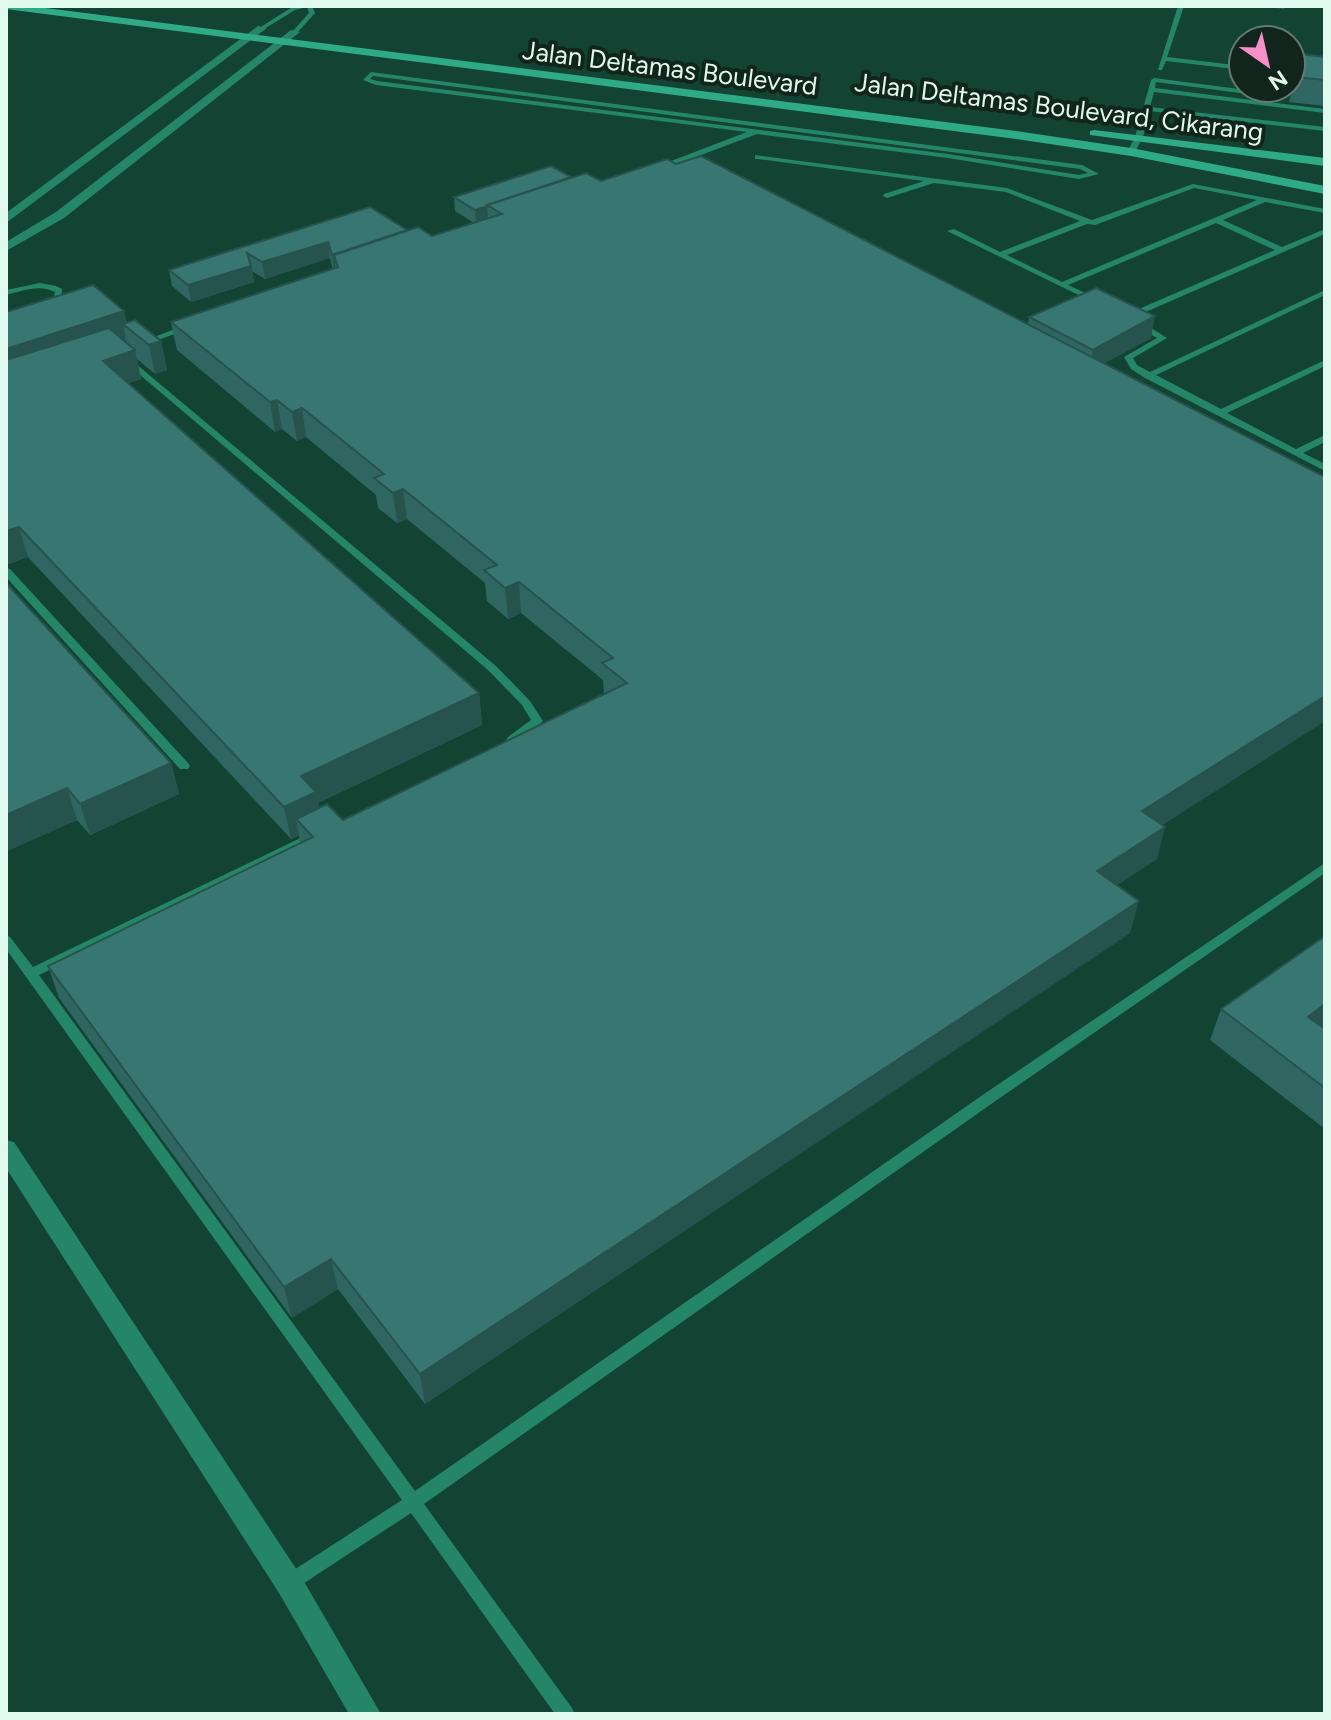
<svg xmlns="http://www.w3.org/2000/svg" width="1331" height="1720" viewBox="0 0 1331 1720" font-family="Figtree,sans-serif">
<rect width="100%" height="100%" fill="#134333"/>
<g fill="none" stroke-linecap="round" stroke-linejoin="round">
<g fill="#258667" fill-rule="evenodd">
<path d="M298,6H312L315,13L297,33L292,32L309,13L307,7L295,10L264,29L259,28L291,8Z"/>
<path d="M1178,6H1184L1167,57L1243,66V70L1166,61L1162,70H1158Z"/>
<path d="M1291,71L1325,75V79L1291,75Z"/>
<path d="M371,72L1082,165L1099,174L1079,179L948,158L757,134L661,170H658V166L747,132L376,85L363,80ZM373,76L1080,169L1088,173L1079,175L948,154L377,81L370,79Z"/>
<path d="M1154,78L1277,94L1280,93L1283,88H1289L1285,95L1277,98L1156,82L1155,88L1325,109V113L1154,92L1150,107L1325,127V131L1149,111L1143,137L1134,154H1128L1127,152L1135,137L1151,80Z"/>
<path d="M755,155L1007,188L1092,220L1193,184L1325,209V213L1265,202L1223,220L1282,247L1325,229V234L1134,317L1167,338L1133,358L1137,365L1150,372L1325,290V295L1156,375L1221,409L1325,360V366L1227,413L1296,449L1325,435V442L1303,453L1325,464V471L1145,378L1131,369L1124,357L1157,338L1125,319V315L1275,250L1216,223L1068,285L1098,299L1099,301L1095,303L947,231L954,229L1000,252L1080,221L1006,192L934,183L887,198L883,196L884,194L924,181L758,159H755ZM1194,188L1257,200L1062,282L1007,255L1087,224L1095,225Z"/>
<path d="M40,283L56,286L62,289L61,300L44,303V299L54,297L55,292C38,284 23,291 6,295V290Z"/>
<path d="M186,325L193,327L145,345L138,343Z"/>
<path d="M129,358L496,666L530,701L543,721L541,723L516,743H508L506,740L508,737L531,720L522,705L488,670L126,363V359Z"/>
<path d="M6,568L10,569L188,763L190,766L188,769H180L6,577Z"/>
<path d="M315,831L321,835L319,838L39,975L415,1491L984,1094L1325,863V873L994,1102L424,1504L572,1708L575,1714H555L411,1513L295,1589L289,1591L283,1589L281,1583L283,1577L402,1500L6,949V935L10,937L33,967Z"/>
</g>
<g fill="#258667" fill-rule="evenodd">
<path d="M258,26L267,28L6,223V213Z"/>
<path d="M291,30L300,32L64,218L6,251V242L56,212Z"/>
<path d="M6,1140L14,1142L299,1573L381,1714H349L279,1593L6,1168Z"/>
</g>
<g fill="#2eab84" fill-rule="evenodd">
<path d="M6,6H30L1016,131L1131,148L1325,186V194L1131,156L1016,139L6,9Z"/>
<path d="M1094,130L1325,158V166L1090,135V131Z"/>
</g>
</g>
<g fill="#306661">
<path d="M1260,6H1285L1284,9Z"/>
<path d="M1300,54L1325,57V106L1289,102Z"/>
<path d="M571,177L601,181L1028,324L1029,317L1151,338L1104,363L1325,721L1162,825L1157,859L1117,885L1130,933L425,1404L338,1289L292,1318L59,998L48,966L300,843L299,835L291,839L28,557L6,565V312L127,322L161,341L167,370L155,374L137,359L141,379L128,383L479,693L482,725L318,803L319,808L343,820L604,695L603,680L521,613L508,619L487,601L485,583L407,519L397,523L378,508L376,495L306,437L297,441L282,429L275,432L177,350L171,322L333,269L330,258L265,279L252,271L254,282L191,302L172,286L169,270L239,247L407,231L432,236L474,223L455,211L454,197Z"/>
<path d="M6,583L171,763L179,794L90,835L77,820L7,851Z"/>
<path d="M1325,936V1027L1323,1028L1325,1029V1129L1210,1040L1221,1009Z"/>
</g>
<g fill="#27534f">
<path d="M487,206L488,220L476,224L475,210Z"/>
<path d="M328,242L330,258L265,279L262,262Z"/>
<path d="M332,255H334L336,271H334Z"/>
<path d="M251,266L254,282L191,302L188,285Z"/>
<path d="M124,311L128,328L123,324L126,341L6,381V349Z"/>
<path d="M1155,316L1151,338L1089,372L1093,350Z"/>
<path d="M161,341L167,370L155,374L149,345Z"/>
<path d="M135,350L141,379L110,389L103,361Z"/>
<path d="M277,400L282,429L275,432L270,402Z"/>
<path d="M302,408L306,437L297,441L292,412Z"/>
<path d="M403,489L407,519L397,523L393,493Z"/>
<path d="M19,527L28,557L6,565V531Z"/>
<path d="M519,582L521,613L508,619L505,588Z"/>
<path d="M479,693L482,725L318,803L322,824L296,819L299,835L291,839L284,807L301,776Z"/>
<path d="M1325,696V721L1134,843L1142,811Z"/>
<path d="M171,763L179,794L90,835L80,804Z"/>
<path d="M67,788L77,820L7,851L6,815Z"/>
<path d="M1165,827L1157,859L1090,903L1097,871Z"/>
<path d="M1139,901L1130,933L425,1404L420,1374Z"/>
<path d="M1325,1004V1027L1296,1048L1308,1017Z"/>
<path d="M331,1259L338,1289L292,1318L284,1287Z"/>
</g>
<g fill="#387771" stroke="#27534f" stroke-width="2">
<path d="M1300,54L1325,57V80L1295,77Z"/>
<path d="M701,156L1325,477V696L1142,811L1165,827L1097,871L1139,901L420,1374L331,1259L284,1287L48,966L313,837L296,819L327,804L343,820L627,683L602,663L613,658L519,582L505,588L484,570L497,565L403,489L393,493L374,478L384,474L302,408L292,412L277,400L270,402L171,322L338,267L334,255L418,227L432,236L502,214L487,205L586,173L601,181L667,159L676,164Z"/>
<path d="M551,166L571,177L487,205L488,206L475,210L454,197Z"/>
<path d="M370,207L407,230L332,255L328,242L262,262L247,253L251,266L188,285L169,270Z"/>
<path d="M93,285L124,311L6,349V312Z"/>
<path d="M1096,288L1155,316L1093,350L1029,317Z"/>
<path d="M135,320L161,341L149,345L123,324Z"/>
<path d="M109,328L135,350L103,361L479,693L301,776L316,792L284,807L19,527L6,531V360Z"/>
<path d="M6,583L171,763L80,804L67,788L6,815Z"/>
<path d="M1325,936V1004L1308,1017L1325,1029V1088L1221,1009Z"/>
</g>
<g text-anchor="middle" stroke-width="8" stroke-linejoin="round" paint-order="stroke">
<g font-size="26" fill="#e1faef" stroke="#12251d">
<text transform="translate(670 68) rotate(7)" y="9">Jalan Deltamas Boulevard</text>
<text transform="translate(1059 107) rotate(7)" y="9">Jalan Deltamas Boulevard, Cikarang</text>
</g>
</g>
<rect width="1331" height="1720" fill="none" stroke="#e1faef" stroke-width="16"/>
<g transform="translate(1267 64) rotate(146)"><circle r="38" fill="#12251d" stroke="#657a71" stroke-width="2"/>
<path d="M0-6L14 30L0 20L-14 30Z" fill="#f98fc9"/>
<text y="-12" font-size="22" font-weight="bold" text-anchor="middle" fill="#e1faef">N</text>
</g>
</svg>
